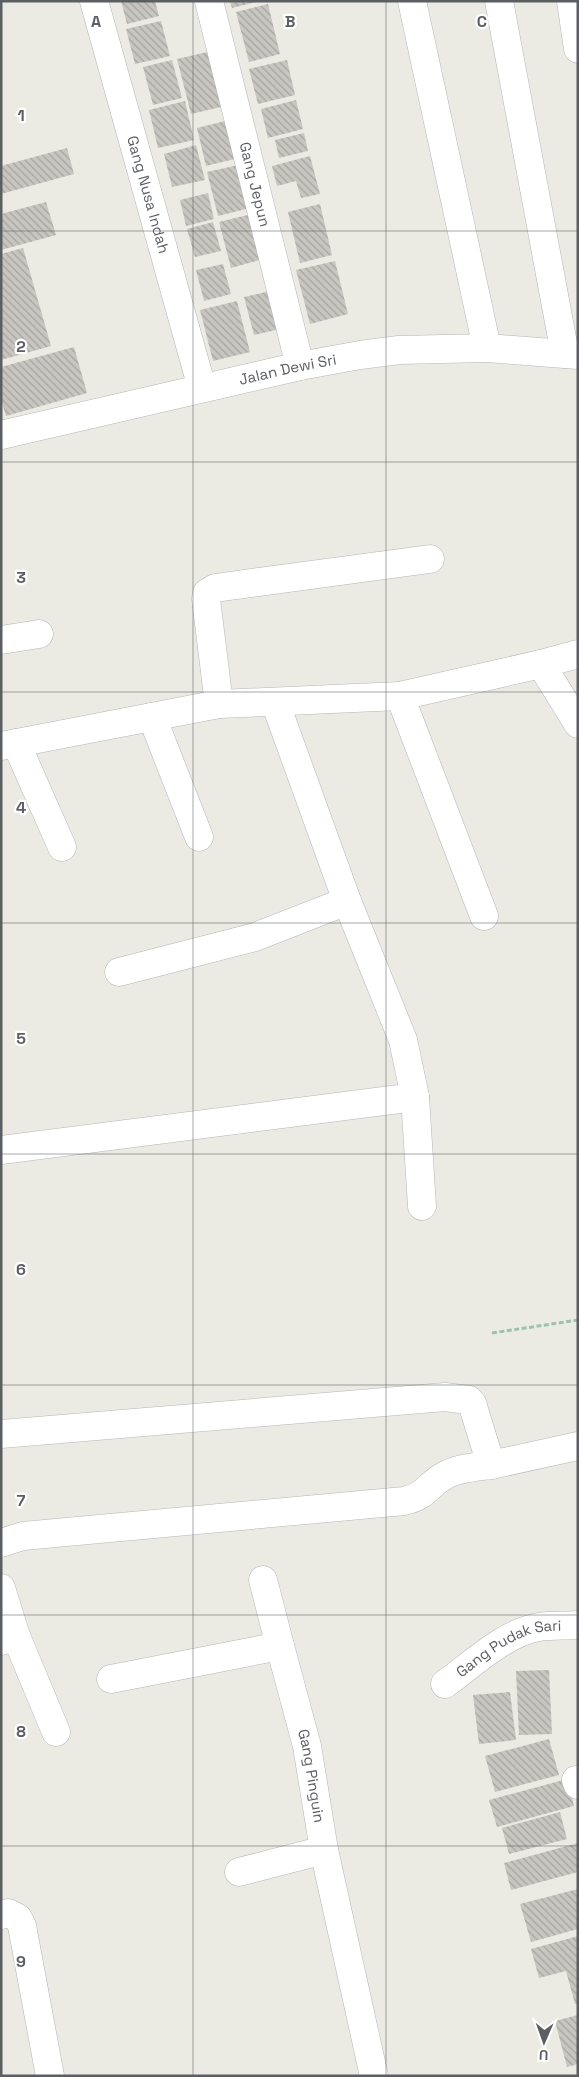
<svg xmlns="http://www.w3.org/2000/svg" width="579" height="2077" viewBox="0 0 579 2077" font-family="'Space Grotesk',sans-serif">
<defs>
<pattern id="building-back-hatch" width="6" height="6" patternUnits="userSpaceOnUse" patternTransform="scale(1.25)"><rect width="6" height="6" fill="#c8c6c0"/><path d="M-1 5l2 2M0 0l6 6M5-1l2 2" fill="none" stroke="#a5a49f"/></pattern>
</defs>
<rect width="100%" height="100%" fill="#ecebe3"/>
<g fill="url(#building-back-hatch)">
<path d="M121,1H155L159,16L127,24Z"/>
<path d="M230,1H256V2L232,8Z"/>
<path d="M268,4L280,54L249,62L236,12Z"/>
<path d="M161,21L170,56L135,64L126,29Z"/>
<path d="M212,51L225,106L191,114L177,59Z"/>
<path d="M172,60L182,98L153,105L143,67Z"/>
<path d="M287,60L295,95L258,104L249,69Z"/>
<path d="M296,100L303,129L268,138L261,109Z"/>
<path d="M185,101L194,140L158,148L149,110Z"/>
<path d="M233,119L243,157L206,166L197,128Z"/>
<path d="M304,133L308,151L279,158L275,140Z"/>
<path d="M196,145L205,180L172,187L164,154Z"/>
<path d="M67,148L74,174L1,194V166Z"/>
<path d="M310,156L320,194L301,198L296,181L277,186L272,166Z"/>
<path d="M243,164L254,207L218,216L207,172Z"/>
<path d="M208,193L214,219L186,226L180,200Z"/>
<path d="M46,202L56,235L1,250V214Z"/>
<path d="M320,204L332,255L300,263L288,212Z"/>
<path d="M256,213L267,258L231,268L219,222Z"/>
<path d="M213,222L221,251L195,257L187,229Z"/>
<path d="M23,248L51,346L1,360V254Z"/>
<path d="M335,261L348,314L310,324L296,270Z"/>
<path d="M223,264L231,294L204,301L196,270Z"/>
<path d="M279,289L289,327L254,335L244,297Z"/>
<path d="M237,301L250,352L213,361L200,310Z"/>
<path d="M74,347L87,393L6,416L1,399V367Z"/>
<path d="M549,1670L552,1734L519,1735L516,1671Z"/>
<path d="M510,1692L516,1740L479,1744L473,1695Z"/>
<path d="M549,1739L559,1775L495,1792L485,1756Z"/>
<path d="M567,1779L574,1806L497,1827L489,1800Z"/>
<path d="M560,1812L567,1839L509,1854L502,1828Z"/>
<path d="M578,1843V1872L511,1890L504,1863Z"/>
<path d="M578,1889V1929L531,1942L520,1904Z"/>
<path d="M578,1936V2004H575L566,1971L539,1978L531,1949Z"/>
<path d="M578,2015V2064L567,2067L555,2021Z"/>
</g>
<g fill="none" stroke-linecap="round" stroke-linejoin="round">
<g stroke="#b3b5b9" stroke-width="29">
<g id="minor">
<path id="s1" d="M94,1L202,388"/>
<path id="s2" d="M209,1L300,366"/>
<path d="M412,1L487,348"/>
<path d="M499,1L565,354"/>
<path d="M571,1L578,49"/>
<path id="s3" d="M1,435L300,366L360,355L399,350L487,348L578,355"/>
<path d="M1,640L39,634"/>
<path d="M541,664L578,724"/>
<path d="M400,696L484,916"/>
<path d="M275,702L347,901L403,1040L415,1097L422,1206"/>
<path d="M219,704L206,599L207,593L215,588L430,559"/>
<path d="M152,717L199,837"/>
<path d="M16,743L62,847"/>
<path d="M1,746L219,704L400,696L541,664L578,654"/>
<path d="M119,972L255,937L347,901"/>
<path d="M1,1150L415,1097"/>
<path d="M1,1434L445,1397L469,1400L472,1403L491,1465L578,1446"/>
<path d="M1,1543L23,1536L404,1501C428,1495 426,1486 444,1476C457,1468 476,1467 491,1465"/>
<path d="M263,1580L280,1646"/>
<path d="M1,1588L16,1636L1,1641"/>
<path d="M16,1636L56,1732"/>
<path id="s4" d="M111,1679L280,1646L307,1746L324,1850L374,2076"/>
<path id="s5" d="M445,1684C473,1664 504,1633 539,1627C552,1625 565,1626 578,1625"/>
<path d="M576,1780L578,1785"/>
<path d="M239,1872L324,1850"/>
<path d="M1,1915L8,1913L18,1918L22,1926L50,2076"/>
</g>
</g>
<path stroke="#9cc2aa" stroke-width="3" stroke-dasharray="5 2.5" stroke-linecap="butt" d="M492,1333L578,1320"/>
<use href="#minor" stroke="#fff" stroke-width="28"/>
</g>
<path fill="none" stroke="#5b5e62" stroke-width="1" stroke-opacity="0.55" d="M193,1V2076M386,1V2076M1,231H578M1,462H578M1,692H578M1,923H578M1,1154H578M1,1385H578M1,1615H578M1,1846H578"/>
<g text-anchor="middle" stroke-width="4.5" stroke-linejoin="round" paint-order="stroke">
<g font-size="15" fill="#5b5e62" stroke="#fff">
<text dy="5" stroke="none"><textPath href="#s2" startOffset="189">Gang Jepun</textPath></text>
<text dy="5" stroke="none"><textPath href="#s1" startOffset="201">Gang Nusa Indah</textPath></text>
<text dy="5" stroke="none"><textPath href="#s3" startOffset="294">Jalan Dewi Sri</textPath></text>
<text dy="5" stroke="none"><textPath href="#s5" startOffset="75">Gang Pudak Sari</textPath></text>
<text dy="5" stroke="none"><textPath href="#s4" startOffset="306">Gang Pinguin</textPath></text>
</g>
</g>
<g font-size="16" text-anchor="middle" font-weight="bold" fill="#5b5e62" stroke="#fff" stroke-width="4.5" stroke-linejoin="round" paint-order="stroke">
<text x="96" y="27">A</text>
<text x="290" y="27">B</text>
<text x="482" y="27">C</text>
<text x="21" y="121">1</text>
<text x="21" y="352">2</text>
<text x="21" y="583">3</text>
<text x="21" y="813">4</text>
<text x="21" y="1044">5</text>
<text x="21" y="1275">6</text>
<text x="21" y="1506">7</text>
<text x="21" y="1737">8</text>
<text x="21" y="1967">9</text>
</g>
<rect width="579" height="2077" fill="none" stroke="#5b5e62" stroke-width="5"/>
<g transform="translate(544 2042) rotate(182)" stroke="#ffffff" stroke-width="4" paint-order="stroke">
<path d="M0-4L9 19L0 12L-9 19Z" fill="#5b5e62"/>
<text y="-8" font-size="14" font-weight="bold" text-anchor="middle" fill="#5b5e62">U</text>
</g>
</svg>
